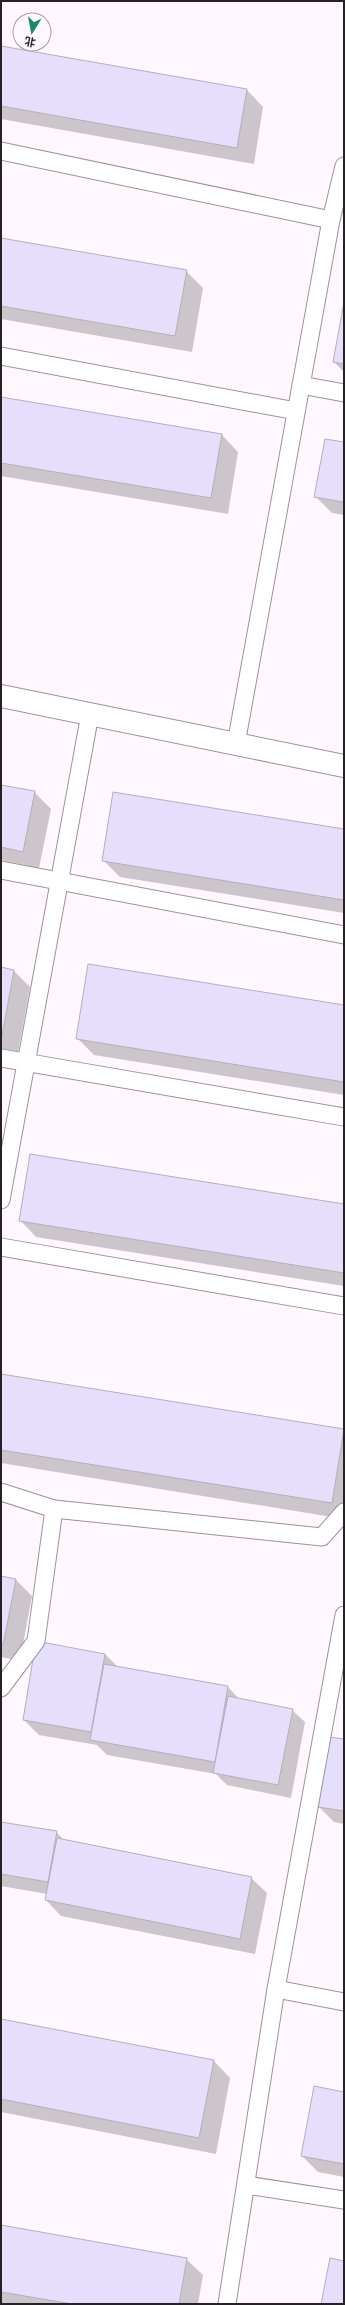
<svg xmlns="http://www.w3.org/2000/svg" width="345" height="2305" viewBox="0 0 345 2305" font-family="Helvetica,'Noto Sans SC',sans-serif">
<rect width="100%" height="100%" fill="#fff7fe"/>
<g fill="#0003">
<path d="M1,48L247,90L263,107L254,164L1,119Z"/>
<path d="M1,239L186,271L203,288L192,352L1,319Z"/>
<path d="M344,306V372L334,362Z"/>
<path d="M1,398L222,435L238,452L228,514L1,476Z"/>
<path d="M344,443V515L332,513L315,496Z"/>
<path d="M1,786L34,792L51,809L39,868L1,860Z"/>
<path d="M344,830V913L120,877L103,860Z"/>
<path d="M1,968L14,971L30,987L18,1052L1,1049Z"/>
<path d="M344,1006V1095L94,1055L77,1038Z"/>
<path d="M344,1205V1286L36,1237L20,1220Z"/>
<path d="M1,1375L344,1430V1519L1,1463Z"/>
<path d="M1,1577L16,1580L32,1596L20,1661L1,1657Z"/>
<path d="M105,1654L118,1667L228,1687L240,1700L292,1710L305,1722L291,1798L227,1785L216,1774L107,1755L97,1745L39,1735L24,1720Z"/>
<path d="M344,1740V1824L334,1822L319,1807Z"/>
<path d="M1,1823L56,1832L65,1841L251,1878L267,1893L255,1954L61,1916L46,1900L47,1894L1,1886Z"/>
<path d="M1,2020L214,2061L230,2078L216,2154L1,2112Z"/>
<path d="M344,2093V2177L318,2172L302,2156Z"/>
<path d="M1,2226L186,2259L203,2275L198,2304H1Z"/>
</g>
<g fill="#e6dffb" stroke="#b3afbe">
<path d="M1,46L247,89L237,148L1,106Z"/>
<path d="M1,238L187,270L175,336L1,306Z"/>
<path d="M344,302V364L333,362Z"/>
<path d="M1,397L222,434L211,498L1,463Z"/>
<path d="M325,439L344,442V502L314,497Z"/>
<path d="M1,785L35,791L23,852L1,847Z"/>
<path d="M113,792L344,829V900L102,861Z"/>
<path d="M88,964L344,1005V1082L76,1039Z"/>
<path d="M1,967L14,970L2,1036H1Z"/>
<path d="M30,1154L344,1204V1273L19,1221Z"/>
<path d="M1,1374L344,1429L332,1503L1,1450Z"/>
<path d="M1,1576L16,1579L3,1645L1,1644Z"/>
<path d="M36,1641L105,1654L91,1732L23,1720Z"/>
<path d="M104,1664L228,1686L215,1762L90,1740Z"/>
<path d="M228,1696L293,1709L278,1785L213,1773Z"/>
<path d="M329,1737L344,1739V1811L318,1807Z"/>
<path d="M1,1822L57,1831L48,1882L1,1874Z"/>
<path d="M57,1838L252,1877L240,1939L45,1900Z"/>
<path d="M1,2019L214,2060L199,2138L1,2099Z"/>
<path d="M314,2086L344,2092V2164L301,2156Z"/>
<path d="M1,2225L187,2258L179,2304H72L1,2292Z"/>
<path d="M330,2258L344,2261V2304H321Z"/>
</g>
<g fill="none" stroke-linecap="round" stroke-linejoin="round">
<g stroke="#9d919c" stroke-width="19">
<g id="lane">
<path d="M1,151L331,220"/>
<path d="M1,356L296,411"/>
<path d="M301,385L344,393"/>
<path d="M236,744L331,220L344,166"/>
<path d="M1,870L344,935"/>
<path d="M1,1058L344,1117"/>
<path d="M1,1200L90,714"/>
<path d="M1,1247L344,1306"/>
<path d="M1,1492L54,1509L36,1641L1,1688"/>
<path d="M54,1509L322,1537L344,1512"/>
<path d="M276,1989L344,2002"/>
<path d="M246,2185L344,2200"/>
<path d="M227,2304L276,1989L344,1615"/>
</g>
</g>
<g stroke="#9d919c" stroke-width="24">
<path id="secondary" d="M1,696L344,766"/>
</g>
<use href="#lane" stroke="#fff" stroke-width="17"/>
<use href="#secondary" stroke="#fff" stroke-width="22"/>
</g>
<rect width="345" height="2305" fill="none" stroke="#262125" stroke-width="4"/>
<g transform="translate(32 32) rotate(191)"><circle r="19" fill="#fff7fe" stroke="#a8a1a7"/>
<path d="M0-3L7 15L0 10L-7 15Z" fill="#158a6b"/>
<text y="-6" font-size="11" font-weight="bold" text-anchor="middle" fill="#262125">北</text>
</g>
</svg>
